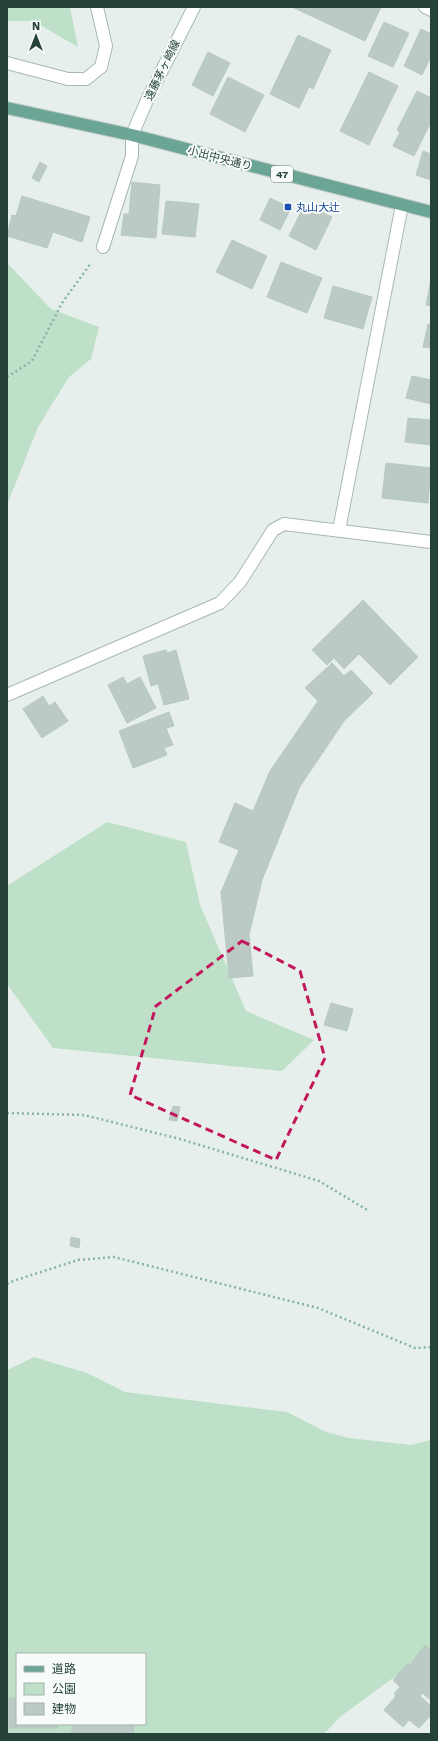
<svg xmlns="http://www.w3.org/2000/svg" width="438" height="1741" viewBox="0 0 438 1741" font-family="'Work Sans','Noto Sans JP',sans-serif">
<rect width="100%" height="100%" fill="#e6efeb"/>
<g fill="#bfe0c8" fill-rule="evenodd">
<path d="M7,7H70L78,47L33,21H7Z"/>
<path d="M7,263L51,309L99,327L91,359L69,377L38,427L7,505Z"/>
<path d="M107,822L186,842L200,905L246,1011L314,1040L282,1071L53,1048L7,984V886Z"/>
<path d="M34,1357L87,1373L125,1392L287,1412L326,1432L349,1438L411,1445L431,1440V1650L340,1717L324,1734H7V1370ZM17,1654H145V1724H17Z"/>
</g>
<g fill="#bbcac4" stroke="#b8c9c2">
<path d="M292,7H381L365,41Z"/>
<path d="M384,22L409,33L393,67L368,56Z"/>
<path d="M421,29L431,34V56L422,75L404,66Z"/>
<path d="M298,35L331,50L313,89L309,87L299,108L270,94Z"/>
<path d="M208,52L230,63L213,96L192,85Z"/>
<path d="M369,72L398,86L369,145L340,131Z"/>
<path d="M228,77L264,95L245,132L210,114Z"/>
<path d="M417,91L431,98V122L414,156L393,146L400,132L397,130Z"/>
<path d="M423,151L431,154V180L416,175Z"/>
<path d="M40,162L47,166L39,182L32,178Z"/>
<path d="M132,182L160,185L156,238L121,235L124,214H129Z"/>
<path d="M22,196L90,217L82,242L53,232L47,248L7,236L12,215L16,216Z"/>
<path d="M270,198L291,208L280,230L260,220Z"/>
<path d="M166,201L199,204L195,237L162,234Z"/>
<path d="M305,204L332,217L316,250L289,236Z"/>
<path d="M232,240L267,256L252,289L216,272Z"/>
<path d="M281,262L322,278L307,313L267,297Z"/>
<path d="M431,279V306L426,305Z"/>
<path d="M333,286L372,297L363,329L324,318Z"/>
<path d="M428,324L431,325V348L423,347Z"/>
<path d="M412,376L431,380V404L406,398Z"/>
<path d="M408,418L431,420V445L405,442Z"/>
<path d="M386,463L431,468L428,503L382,498Z"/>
<path d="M363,600L418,657L390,685L359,654L344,669L334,658L327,665L312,650Z"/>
<path d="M166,650L167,653L176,650L189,699L164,705L158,684L151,686L143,656Z"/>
<path d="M332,663L344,676L351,670L373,693L344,721L299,788L262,880L249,935L253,976L229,978L221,892L239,850L219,842L235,803L253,811L270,771L318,701L305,688Z"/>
<path d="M123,677L127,684L140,677L156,708L127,723L108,685Z"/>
<path d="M43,696L49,706L55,702L68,721L42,738L23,709Z"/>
<path d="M169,712L174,726L166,728L173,745L164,748L167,755L133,768L119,731Z"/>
<path d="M331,1003L353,1009L347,1031L324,1025Z"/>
<path d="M173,1106L180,1107L177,1121L169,1120Z"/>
<path d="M71,1237L80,1239L79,1248L70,1246Z"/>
<path d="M425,1645L429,1649L431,1647V1700L422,1693L420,1696L431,1706V1715L419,1728L409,1720L403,1727L384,1710L396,1696L394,1694L400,1687L393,1680L408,1663L410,1665Z"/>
<path d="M9,1698H17V1724H58V1728H9Z"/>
<path d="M72,1724H134L133,1734H72Z"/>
</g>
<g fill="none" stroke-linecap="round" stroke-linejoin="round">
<g stroke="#a8b8b2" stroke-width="14">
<g id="minor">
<path d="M425,7L431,10"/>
<path d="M7,63L68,79H86L101,67L106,46L97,7"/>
<path d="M103,247L132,156V135"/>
<path d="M339,530L402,205"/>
<path d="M7,695L220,603L240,582L273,530L284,524L431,542"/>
</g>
</g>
<g stroke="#a4bbb3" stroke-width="14">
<path id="secondary" d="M132,135L148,98L194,7"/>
</g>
<g stroke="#c2cac8" stroke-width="14">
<path id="primary" d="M7,108L132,135L431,212"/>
</g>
<g stroke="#86b3a5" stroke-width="2.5" stroke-dasharray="2 3" stroke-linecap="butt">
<path d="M7,377L32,361L62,303L91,263"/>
<path d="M7,1113L84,1115L180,1139L319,1181L369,1211"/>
<path d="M7,1284L13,1281L78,1260L114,1257L318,1308L415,1348L431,1347"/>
</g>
<use href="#minor" stroke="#fff" stroke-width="12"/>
<use href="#secondary" stroke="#fff" stroke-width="12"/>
<use href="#primary" stroke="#6aa596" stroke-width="12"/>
</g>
<path fill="none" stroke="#c2185b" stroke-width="3" stroke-dasharray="8 5" stroke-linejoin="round" d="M242,941L300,971L325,1058L276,1160L130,1095L156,1006Z"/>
<rect fill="#1a4fb4" stroke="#f7fbf9" stroke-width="1.5" x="284" y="203" width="8" height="8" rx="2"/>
<g text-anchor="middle" stroke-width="4" stroke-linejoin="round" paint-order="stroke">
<rect fill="#f7fbf9" stroke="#637a73" stroke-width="1" x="271" y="166" width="22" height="16" rx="3"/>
<g font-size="10" font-weight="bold" fill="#24423a">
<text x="282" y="178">47</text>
</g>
<g font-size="11" fill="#24423a" stroke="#f7fbf9">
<text transform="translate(162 70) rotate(-64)" y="4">遠藤茅ヶ崎線</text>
<text transform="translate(220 158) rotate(15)" y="4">小出中央通り</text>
</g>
<g font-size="11" fill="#164399" stroke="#f7fbf9" text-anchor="start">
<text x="296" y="211">丸山大辻</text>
</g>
</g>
<rect width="438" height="1741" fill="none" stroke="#24423a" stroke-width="16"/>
<rect x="16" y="1653" width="130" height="72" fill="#f7fbf9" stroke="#a3b1ad"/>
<rect x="24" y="1666" width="20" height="6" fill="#6aa596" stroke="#a3b1ad"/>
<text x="52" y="1673" font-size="12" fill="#24423a">道路</text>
<rect x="24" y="1683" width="20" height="12" fill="#bfe0c8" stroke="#a3b1ad"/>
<text x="52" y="1693" font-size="12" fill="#24423a">公園</text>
<rect x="24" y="1703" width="20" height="12" fill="#bbcac4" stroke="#a3b1ad"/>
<text x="52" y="1713" font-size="12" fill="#24423a">建物</text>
<g transform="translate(36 36)" stroke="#f7fbf9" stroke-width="3" paint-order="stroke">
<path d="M0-3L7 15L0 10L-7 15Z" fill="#24423a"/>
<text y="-6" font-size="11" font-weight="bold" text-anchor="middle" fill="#24423a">N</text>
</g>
</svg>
